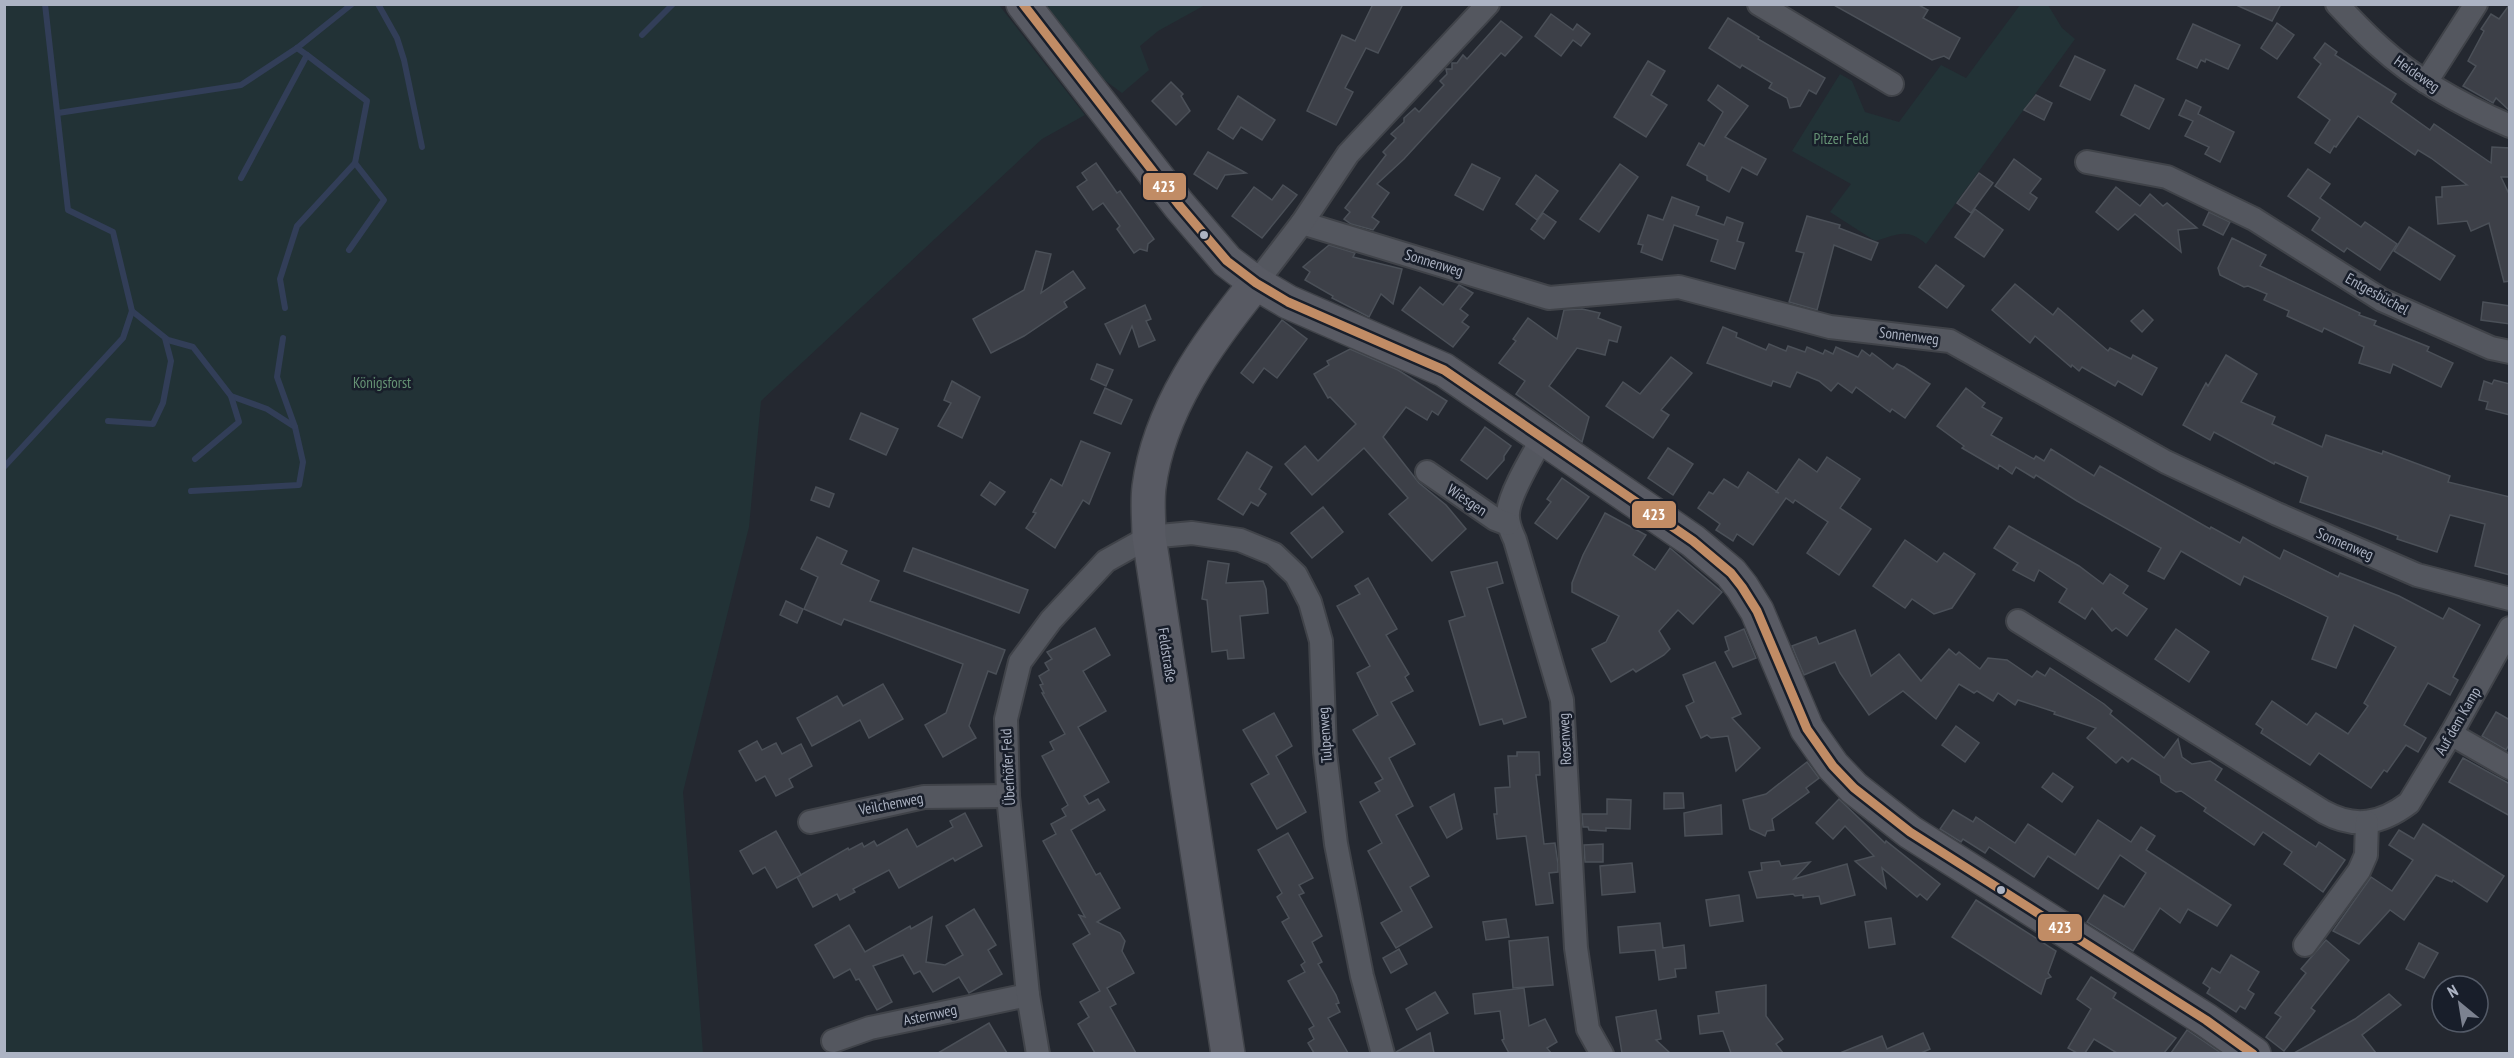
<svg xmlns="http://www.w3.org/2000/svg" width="2514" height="1058" viewBox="0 0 2514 1058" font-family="'PT Sans Narrow',sans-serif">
<rect width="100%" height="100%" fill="#242830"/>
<g fill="#223236">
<path d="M5,4L999,5L1085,115L1042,139L761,401L749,527L683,792L703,1053H5Z"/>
<path d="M1043,5H1205L1158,31L1140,46L1149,70L1122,93L1103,79Z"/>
<path d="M2020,5H2048L2062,28L2075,39L1926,244C1907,227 1897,235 1875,241L1830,212L1851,184L1792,151L1840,74L1852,81L1865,112L1899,122L1941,65L1966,78Z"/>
</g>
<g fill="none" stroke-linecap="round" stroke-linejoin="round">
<g stroke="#323e58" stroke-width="6">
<path d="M378,4L397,38L404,60L422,147"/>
<path d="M642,35L673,4"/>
<path d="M58,113L241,85L297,48L352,4"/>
<path d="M241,178L307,55L297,48"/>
<path d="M349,250L384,200L355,163"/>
<path d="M285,308L280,279L297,226L355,163L367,101L307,55"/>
<path d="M132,311L168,340L193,347L231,396L267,409L295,427L303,462L299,485L191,491"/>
<path d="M283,338L277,377L295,427"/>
<path d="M108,421L153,424L163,403L171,361L165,338"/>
<path d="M195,459L239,422L231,396"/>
<path d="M4,467L123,338L132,311L113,232L68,210L45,4"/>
</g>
</g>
<g fill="#3d4048" stroke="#4b5058" stroke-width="1.5">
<path d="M1373,4H1403L1378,53L1366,48L1345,88L1353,92L1336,125L1307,111L1342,35L1355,41Z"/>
<path d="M1832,4H1917L1928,10L1923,18L1960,38L1949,59L1944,56L1932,60Z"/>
<path d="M2234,4H2281L2272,21Z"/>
<path d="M2510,4V111L2496,98L2493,103L2463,86L2476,66L2468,61L2484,31L2481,29L2491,14L2499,19Z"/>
<path d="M1551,14L1573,30L1577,24L1590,34L1581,46L1573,40L1561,56L1535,36Z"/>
<path d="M1728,18L1759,37L1758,39L1825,78L1816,94L1809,90L1800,106L1790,108L1787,98L1769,88L1772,83L1742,65L1740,68L1709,48Z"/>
<path d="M1501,21L1522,37L1505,56L1501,53L1404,159L1377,184L1389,193L1372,217L1379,222L1373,230L1351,224L1344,219L1350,212L1345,208L1386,155L1383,152L1396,138L1391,134L1404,122V118L1415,108L1419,112L1444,85L1440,81L1447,74L1446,69H1452V63H1457L1463,55L1467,59Z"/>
<path d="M2277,23L2294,35L2277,59L2261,48Z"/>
<path d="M2193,24L2240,45L2228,69L2206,59L2205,62L2201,60L2197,68L2177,59Z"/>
<path d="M2325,43L2337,52L2335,55L2396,94L2391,102L2430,130L2434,124L2491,163L2492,147L2510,148V177H2501L2510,196V281L2504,282L2489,223L2471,231L2467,221L2438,224L2436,197H2442V187L2467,185L2431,158L2418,150L2415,155L2358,116L2336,147L2334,146L2330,153L2315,143L2330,120L2298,97L2321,64L2314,58Z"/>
<path d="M2075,56L2105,70L2090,100L2060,86Z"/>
<path d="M1648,61L1665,71L1651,95L1667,105L1646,137L1614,117Z"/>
<path d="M1171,82L1183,94L1181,96L1190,111L1176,125L1152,101Z"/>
<path d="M1718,85L1748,106L1725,137L1766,159L1757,175L1742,167L1729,192L1707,180V176L1687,165L1699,143L1704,146L1723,112L1708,100Z"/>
<path d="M2135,85L2164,99L2149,129L2121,115Z"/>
<path d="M2036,95L2052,103L2044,120L2024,110Z"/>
<path d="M1238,96L1275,120L1262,140L1241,127L1233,139L1218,129Z"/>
<path d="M2186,100L2201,107L2198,114L2234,132L2220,162L2205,154L2209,147L2185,136L2193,121L2179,115Z"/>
<path d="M1208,152L1246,173L1225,175L1217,189L1194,174Z"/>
<path d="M2014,159L2041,179L2030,193L2037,198L2029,210L1995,186Z"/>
<path d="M1096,163L1117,193L1120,191L1154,239L1148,244L1147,251L1140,249L1134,253L1117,229L1120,226L1103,203L1093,210L1077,187L1087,180L1082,173Z"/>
<path d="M1472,164L1500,178L1483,210L1455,195Z"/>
<path d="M1620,164L1638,177L1599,232L1580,219Z"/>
<path d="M2308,169L2330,184L2320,198L2361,227L2365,222L2397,244L2380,270L2347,248L2344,252L2312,230L2320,218L2288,196Z"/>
<path d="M1979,173L1993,183L1971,213L1957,203Z"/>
<path d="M1536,175L1558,191L1537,220L1516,204Z"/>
<path d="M1283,185L1297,195L1262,238L1232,216L1254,187L1272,200Z"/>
<path d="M2116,187L2140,206L2150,194L2163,206L2167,203L2197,228L2178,230L2181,252L2135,214L2118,230L2096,212Z"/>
<path d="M1672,197L1699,207L1696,215L1724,225L1727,217L1743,223L1737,241L1744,243L1735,269L1711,261L1718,240L1674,225L1662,260L1641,252L1643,245L1638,244L1648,215L1663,220Z"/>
<path d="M1975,209L2003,230L1984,257L1955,237Z"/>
<path d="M2209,212L2230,222L2223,235L2203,225Z"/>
<path d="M1543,213L1556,222L1544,239L1531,229Z"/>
<path d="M1807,216L1840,225L1839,228L1878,243L1871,260L1834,245L1817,310L1789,302L1804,253L1796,251Z"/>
<path d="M2409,227L2455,256L2440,280L2394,251Z"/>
<path d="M2232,238L2266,255L2260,266L2360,313L2359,315L2376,321L2374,325L2429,347L2427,351L2453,363L2441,387L2393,364L2390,373L2359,363L2364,347L2324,328L2322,332L2287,316L2289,311L2264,300L2267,294L2248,286L2244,287L2220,275L2218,268Z"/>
<path d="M1329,245L1355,253L1353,257L1402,269L1393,304L1381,294L1369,317L1332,298L1333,296L1305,280L1310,272L1303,267Z"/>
<path d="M1036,251L1051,254L1041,293L1073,271L1085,288L1064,302L1067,307L1024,336L991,353L973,319L1024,290Z"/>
<path d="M1936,265L1964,286L1947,308L1919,287Z"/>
<path d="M2015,284L2053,315L2058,308L2108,351L2110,348L2131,359L2133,355L2157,368L2142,395L2118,381L2115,386L2082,367L2079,371L2072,365L2071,367L2035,336L2030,343L1992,310Z"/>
<path d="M1459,285L1473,293L1460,309L1468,315L1462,322L1469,327L1453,347L1402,310L1420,287L1443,305Z"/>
<path d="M2483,302L2510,306V324L2481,320Z"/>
<path d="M1145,305L1151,319L1146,321L1155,340L1139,347L1132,326L1120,354L1105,324Z"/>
<path d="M1582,309L1600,313L1598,318L1621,327L1617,342L1609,340L1605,355L1577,348L1549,386L1589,417L1582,442L1516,394L1525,381L1499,363L1516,341L1513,339L1528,318L1557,339L1564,310Z"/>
<path d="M2143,310L2153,320L2142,332L2131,321Z"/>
<path d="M1282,320L1307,339L1277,378L1264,368L1253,383L1241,373Z"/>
<path d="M1723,327L1737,333L1736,337L1766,350L1769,344L1786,351L1788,346L1805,352L1807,347L1823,354L1825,350L1833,354L1836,347L1858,357L1862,350L1870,356L1872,353L1893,369L1897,364L1904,367L1930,384L1905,418L1892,409L1890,412L1856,387L1852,393L1838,383L1831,391L1819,381L1797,372L1790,387L1773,381L1771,386L1707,363Z"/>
<path d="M1350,349L1398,370L1447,401L1438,415L1432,411L1427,420L1406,407L1383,437L1419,483L1446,505L1466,529L1432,561L1389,514L1408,498L1364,448L1312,495L1285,464L1305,446L1318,461L1356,424L1330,397L1328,398L1314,374L1329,365L1327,361Z"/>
<path d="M2226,355L2257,374L2241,402L2275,417L2272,424L2322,447L2326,435L2382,454L2383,451L2450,476L2448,482L2510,497V575L2475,566L2485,524L2450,515L2437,552L2397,539L2398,536L2376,528L2300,502L2308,477L2275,462L2274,464L2214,432L2210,440L2183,425L2206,383L2208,386Z"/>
<path d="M1671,357L1692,373L1661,410L1669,415L1653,438L1606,406L1623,382L1640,394Z"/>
<path d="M1097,364L1113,370L1106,386L1091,379Z"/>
<path d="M2494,380L2510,384V415L2486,409L2488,402L2479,400L2484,381L2492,384Z"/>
<path d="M952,381L980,397L962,438L938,426L951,403L944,400Z"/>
<path d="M1105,388L1132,400L1121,424L1094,413Z"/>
<path d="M1966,388L1985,403L1982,407L2002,418L1991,435L2034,459L2036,456L2044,461L2051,449L2094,476L2100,466L2210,529L2211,527L2240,543L2243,537L2280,559L2284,550L2338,577L2340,573L2399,596L2443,619L2449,608L2480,625L2453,677L2458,680L2450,695L2428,683L2404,725L2426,738L2418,752L2406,745L2387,772L2384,770L2371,788L2319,753L2310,765L2261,733L2263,729L2256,724L2272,701L2307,725L2316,713L2348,734L2368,706L2364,703L2396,647L2354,625L2336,668L2312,659L2328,617L2244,576L2240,585L2181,551L2164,579L2148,571L2161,548L2077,501L2036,475L2034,478L2016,467L2012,474L1999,465L1998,469L1962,448L1964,446L1937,426Z"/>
<path d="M861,413L898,429L886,455L850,439Z"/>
<path d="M1485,427L1511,446L1504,456V460L1487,479L1461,460Z"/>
<path d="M1081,441L1110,453L1089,504L1083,500L1055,548L1026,528L1036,513L1033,512L1051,479L1062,486Z"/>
<path d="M1668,448L1693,464L1673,495L1648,478Z"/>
<path d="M1247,452L1272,467L1259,489L1266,494L1258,506L1251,502L1243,515L1218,499Z"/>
<path d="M1827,457L1860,479L1840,508L1871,529L1839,575L1807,553L1828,522L1795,500L1793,503L1786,498L1753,545L1737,534L1733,541L1716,530L1720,524L1698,508L1709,492L1713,494L1724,479L1738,488L1748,472L1779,493L1776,492L1799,459L1817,472Z"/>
<path d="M1562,478L1589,497L1557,539L1535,523L1551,502L1547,499Z"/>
<path d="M990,482L1005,492L995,505L981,495Z"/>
<path d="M816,487L834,494L829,507L811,500Z"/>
<path d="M1323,507L1343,532L1312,558L1291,533Z"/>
<path d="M1605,513L1646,535L1633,555L1655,570L1670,548L1722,592L1693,624L1678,610L1659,631L1670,649L1664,655L1636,672L1633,669L1611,682L1592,649L1606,642L1619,616L1572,592V583L1583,555Z"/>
<path d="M2009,526L2079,566L2103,584L2110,574L2128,586L2123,593L2147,609L2127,636L2116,628L2112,631L2092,608L2085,619L2059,602L2067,589L2039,570L2034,581L2013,570L2018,563L1994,548Z"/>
<path d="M817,537L847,551L841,564L879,581L870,601L1005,650L996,674L988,671L969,726L976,738L943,757L925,725L946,713L963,664L860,625L844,619L841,625L804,609L818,577L801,569Z"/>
<path d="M1905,540L1937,562L1944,553L1975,574L1952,608L1934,614L1912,599L1905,608L1873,586Z"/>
<path d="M913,548L1028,590L1019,613L904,571Z"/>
<path d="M1208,561L1229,564L1226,583L1263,581L1266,589L1268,613L1240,616L1244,658L1228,659L1227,650L1212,652L1207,600L1202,599Z"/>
<path d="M1497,562L1503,583L1487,588L1526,717L1504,724L1502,719L1480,725L1449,621L1465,616L1451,572Z"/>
<path d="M1368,578L1397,629L1386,635L1409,674L1405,677L1413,691L1391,702L1415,744L1389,758L1413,806L1396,815L1429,876L1410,887L1432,927L1396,948L1381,923L1402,911L1368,851L1382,843L1360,802L1380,791L1375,783L1383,779L1353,730L1378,715L1357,673L1370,666L1337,606L1360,594L1355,586Z"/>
<path d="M786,601L803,609L797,623L780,615Z"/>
<path d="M1095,628L1110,655L1083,671L1106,711L1078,727L1109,782L1084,796L1089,804L1098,799L1105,810L1071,830L1096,875L1100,873L1120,908L1097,922L1120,933L1125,941L1122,951L1134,973L1107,988L1116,1004L1110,1007L1136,1053H1095L1078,1024L1089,1017L1080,1002L1100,991L1073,944L1090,934L1079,915L1085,917L1043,841L1056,834L1051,824L1066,816L1062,809L1068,805L1042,756L1054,750L1050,742L1065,734L1042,693H1044L1040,685L1043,684L1039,676L1049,670L1045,663L1052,659L1047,652Z"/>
<path d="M1744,629L1756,658L1733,667L1725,652L1729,650L1725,637Z"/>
<path d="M2176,629L2209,652L2189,682L2155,659Z"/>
<path d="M1855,630L1871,676L1899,654L1921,681L1949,649L1956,655L1959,652L1980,669L1988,658L2007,660L2032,677L2037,671L2045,676L2050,668L2104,704L2112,711L2110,714L2164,758L2178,739L2182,757L2192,764L2210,761L2222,769L2215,780L2316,847L2319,842L2345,860L2323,892L2284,864L2292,852L2263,832L2254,845L2204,811L2206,808L2181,791L2176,792L2161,782L2160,776L2132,758L2128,762L2122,757L2116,763L2087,738L2096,728L2054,714L2055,712L2018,700L2015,705L1998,693L1993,701L1977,691L1974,693L1959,684L1936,719L1903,691L1869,715L1840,673L1835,662L1804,675L1792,646L1816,637L1819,644Z"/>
<path d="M1715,662L1741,714L1732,718L1760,748L1736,771L1728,736L1711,738L1707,735L1701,738L1686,706L1694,702L1683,675Z"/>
<path d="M883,684L903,719L869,738L860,720L812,746L797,718L837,696L843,706Z"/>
<path d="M2496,712L2510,720V743L2506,750L2482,736Z"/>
<path d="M1274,713L1292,746L1276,756L1306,812L1277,829L1251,784L1269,774L1243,730Z"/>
<path d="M1956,726L1979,743L1965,762L1942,745Z"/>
<path d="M757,741L762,750L776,743L782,754L801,744L812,766L789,779L793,787L776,796L765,776L756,781L739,751Z"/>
<path d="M1517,752H1539L1540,775H1536L1544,844L1555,843L1558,864V872L1549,873L1553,903L1536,905L1526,836L1497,839L1494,814H1497L1495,788L1510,787L1508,756H1517Z"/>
<path d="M2463,758L2510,784V816L2449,782Z"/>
<path d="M1807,762L1819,778L1806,788L1809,792L1772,819L1774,830L1767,831L1765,836L1750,829L1743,800L1766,794Z"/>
<path d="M2053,773L2073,787L2062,802L2042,787Z"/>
<path d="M1664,793H1683L1684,808L1664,809Z"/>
<path d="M1454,794L1462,829L1447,838L1430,807Z"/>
<path d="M1607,799L1631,800L1630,829L1606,828V831L1589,830L1588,827H1583L1582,814H1607Z"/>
<path d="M1839,799L1885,843L1886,841L1940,884L1927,900L1920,894L1917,897L1882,868L1886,888L1855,861L1874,856L1845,826L1833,839L1816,823Z"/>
<path d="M1721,805L1722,834L1685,836L1684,813Z"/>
<path d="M1953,810L1973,822L1976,817L2015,843L2028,824L2075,855L2098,820L2131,842L2141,827L2155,836L2146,850L2231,905L2217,926L2188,909L2180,923L2160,908L2133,951L2087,922L2104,895L2124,907L2146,873L2120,855L2098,889L2048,856L2034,877L1989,847L1985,853L1963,839L1961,842L1940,829Z"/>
<path d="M965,813L982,846L955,861L953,858L899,888L889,870L853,889L855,892L840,900L837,894L813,907L797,877L848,848L849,850L862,843L864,847L874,841L877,846L907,829L917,847L953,827L950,821Z"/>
<path d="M2423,824L2504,876L2487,902L2453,880L2452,882L2436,875L2404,920L2390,910L2359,944L2333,931L2371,877L2392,891L2413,860L2389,845L2399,830L2414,839Z"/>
<path d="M776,831L801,875L777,888L765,867L753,874L740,851Z"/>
<path d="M1288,833L1313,878L1299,885L1304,893L1299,895L1322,936L1312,942L1322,962L1318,964L1336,995L1339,1003L1336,1004L1340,1012L1328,1018L1348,1053H1314L1308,1043L1314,1039L1309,1029L1314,1026L1288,981L1305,972L1301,965L1305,962L1282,922L1289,918L1277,897L1282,893L1258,850Z"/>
<path d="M1603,844V862H1585L1584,845Z"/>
<path d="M1779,861L1781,866L1810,862L1794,879L1847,864L1855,895L1821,904L1819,896L1803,898V895L1795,896L1793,894L1757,898L1749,872L1762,870L1761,863Z"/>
<path d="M1632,863L1635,892L1602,895L1600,866Z"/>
<path d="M1739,895L1743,921L1710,926L1706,900Z"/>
<path d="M1976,900L2056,951L2048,973L2051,977L2046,979L2041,994L1952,937Z"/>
<path d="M974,909L996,945L988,950L1002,974L969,993L959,977L933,992L920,971L914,974L903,955L873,966L892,1002L877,1010L859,979L856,980L850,969L834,978L815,945L849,925L865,952L910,926L911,929L932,917L926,962L945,965L963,955L946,926Z"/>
<path d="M1891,918L1895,944L1869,948L1865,922Z"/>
<path d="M1506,919L1509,937L1486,940L1483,922Z"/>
<path d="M1660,923L1663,948L1684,945L1686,968L1675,969L1676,977L1659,980L1655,950L1620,953L1618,927Z"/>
<path d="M1548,937L1553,985L1513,988L1509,941Z"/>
<path d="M2326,940L2349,960L2311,1008L2315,1011L2284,1051L2266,1037L2281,1017L2275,1013L2306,973L2301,969Z"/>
<path d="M2419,943L2438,953L2424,978L2406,969Z"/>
<path d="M1399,949L1407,964L1391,973L1383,958Z"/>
<path d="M2231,955L2259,972L2248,990L2254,994L2245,1009L2240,1006L2236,1012L2207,993L2210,988L2203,983L2212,968L2220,973Z"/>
<path d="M2091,977L2116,993L2113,998L2176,1038L2164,1053H2117L2094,1039L2085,1053H2077L2068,1048L2091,1009L2077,999Z"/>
<path d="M1766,985V1016L1783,1039L1776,1044L1783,1053H1731L1723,1031L1700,1034L1698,1016L1719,1013L1716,992Z"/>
<path d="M1524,988L1529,1026L1545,1019L1557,1042L1547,1048L1551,1053H1509L1502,1040L1504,1039L1500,1011L1475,1014L1473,994Z"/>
<path d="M1435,992L1448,1013L1417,1030L1406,1009Z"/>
<path d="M2389,994L2401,1005L2362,1035L2376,1053H2294L2355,1019Z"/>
<path d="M1656,1010L1661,1039L1656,1040L1670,1053H1622L1616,1017Z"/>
<path d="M989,1023L1007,1053H938Z"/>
<path d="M2187,1030L2196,1036L2221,1053H2171Z"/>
<path d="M1430,1033L1434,1053H1396V1052Z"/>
<path d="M1923,1033L1930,1049L1921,1053H1840L1882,1036L1887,1049Z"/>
</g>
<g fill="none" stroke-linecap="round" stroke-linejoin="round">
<g stroke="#404349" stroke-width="26">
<g id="minor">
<path d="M1759,4L1892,84"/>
<path d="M2337,4C2351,19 2365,34 2380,47C2417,81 2464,106 2510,126"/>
<path d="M2426,82L2476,4"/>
<path d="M2087,162L2167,177L2254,219L2382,300L2491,348L2510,352"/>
<path d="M1302,223L1549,298L1679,287L1830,327L1950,341L2166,462L2277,514L2417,575L2510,599"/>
<path d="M1256,283L1302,223L1348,154L1488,4"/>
<path d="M1543,437C1533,455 1509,494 1508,513C1507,523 1511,531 1515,540L1562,700L1576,948L1588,1029L1602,1054"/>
<path d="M1427,472L1495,519L1508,524"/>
<path d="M2018,621L2324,812C2355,829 2381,824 2409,803L2451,734L2510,628"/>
<path d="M2451,734L2510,768"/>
<path d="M810,822L924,797L1008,796"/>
<path d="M2305,945L2359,871L2366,855L2367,822"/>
<path d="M833,1041L870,1028L1028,995"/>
<path d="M1038,1054L1028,995L1008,796L1006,719L1020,662L1051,620L1106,561L1149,537L1192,533L1240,540L1274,554L1296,575L1310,602L1321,641L1325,752L1336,844L1362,976L1383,1054"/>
</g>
</g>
<g stroke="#404349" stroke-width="36">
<g id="secondary">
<path d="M1023,4L1179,205L1227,261L1256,283L1288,302L1444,370L1693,541L1731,573L1742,587L1757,611L1807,729L1833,766L1854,788L1910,832L2206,1020L2254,1054"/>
<path d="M1228,1054L1149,537C1149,521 1147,503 1149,487C1159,409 1208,342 1256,283"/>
</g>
</g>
<use href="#minor" stroke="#54575f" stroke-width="22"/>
<use href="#secondary" stroke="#585a63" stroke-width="33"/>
<g stroke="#181e2a" stroke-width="14">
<path id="bus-1" d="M1023,4L1179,205L1227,261L1256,283L1288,302L1444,370L1693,541L1731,573L1742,587L1757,611L1807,729L1833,766L1854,788L1910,832L2206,1020L2253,1054"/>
</g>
<use href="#bus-1" stroke="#c18c65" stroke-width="9"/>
</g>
<g fill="#acb3c3" stroke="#181e2a" stroke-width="2">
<circle cx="1204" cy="235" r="5"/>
<circle cx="2001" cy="890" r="5"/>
</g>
<g text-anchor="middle" stroke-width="5" stroke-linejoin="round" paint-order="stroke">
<g font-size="15" fill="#acb3c3" stroke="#181e2a">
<text transform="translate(2417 74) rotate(35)" y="5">Heideweg</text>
<text transform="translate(1434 263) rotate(17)" y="5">Sonnenweg</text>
<text transform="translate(2377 294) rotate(29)" y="5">Entgesbüchel</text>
<text transform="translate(1909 336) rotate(7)" y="5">Sonnenweg</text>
<text transform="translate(1467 500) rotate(34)" y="5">Wiesgen</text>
<text transform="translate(2345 544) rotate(23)" y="5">Sonnenweg</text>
<text transform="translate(1167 655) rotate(81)" y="5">Feldstraße</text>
<text transform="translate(2458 721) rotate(-60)" y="5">Auf dem Kamp</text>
<text transform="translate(1325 735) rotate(-94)" y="5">Tulpenweg</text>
<text transform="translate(1565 739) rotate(-93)" y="5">Rosenweg</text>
<text transform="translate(1008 767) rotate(-93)" y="5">Überhöfer Feld</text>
<text transform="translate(891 804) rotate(-11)" y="5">Veilchenweg</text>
<text transform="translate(930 1015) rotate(-12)" y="5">Asternweg</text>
</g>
<g font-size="15" fill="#659274" stroke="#181e2a">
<text x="1841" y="144">Pitzer Feld</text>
<text x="382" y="388">Königsforst</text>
</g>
</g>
<g stroke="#181e2a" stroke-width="2">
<rect x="1142" y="172" width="45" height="29" rx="6" fill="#c18c65"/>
<rect x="1631" y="500" width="46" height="29" rx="6" fill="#c18c65"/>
<rect x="2037" y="913" width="46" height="29" rx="6" fill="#c18c65"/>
</g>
<g font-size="16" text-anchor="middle" font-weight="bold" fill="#fff">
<text x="1164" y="192">423</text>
<text x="1654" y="520">423</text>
<text x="2060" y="933">423</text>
</g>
<rect width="2514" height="1058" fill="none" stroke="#acb3c3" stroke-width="12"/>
<g transform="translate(2460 1004) rotate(330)"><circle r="28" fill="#181e2a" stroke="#535a67" stroke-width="1.5"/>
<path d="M0-4.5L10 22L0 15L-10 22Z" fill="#7c8290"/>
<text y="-9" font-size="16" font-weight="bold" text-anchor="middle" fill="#acb3c3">N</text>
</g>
</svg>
